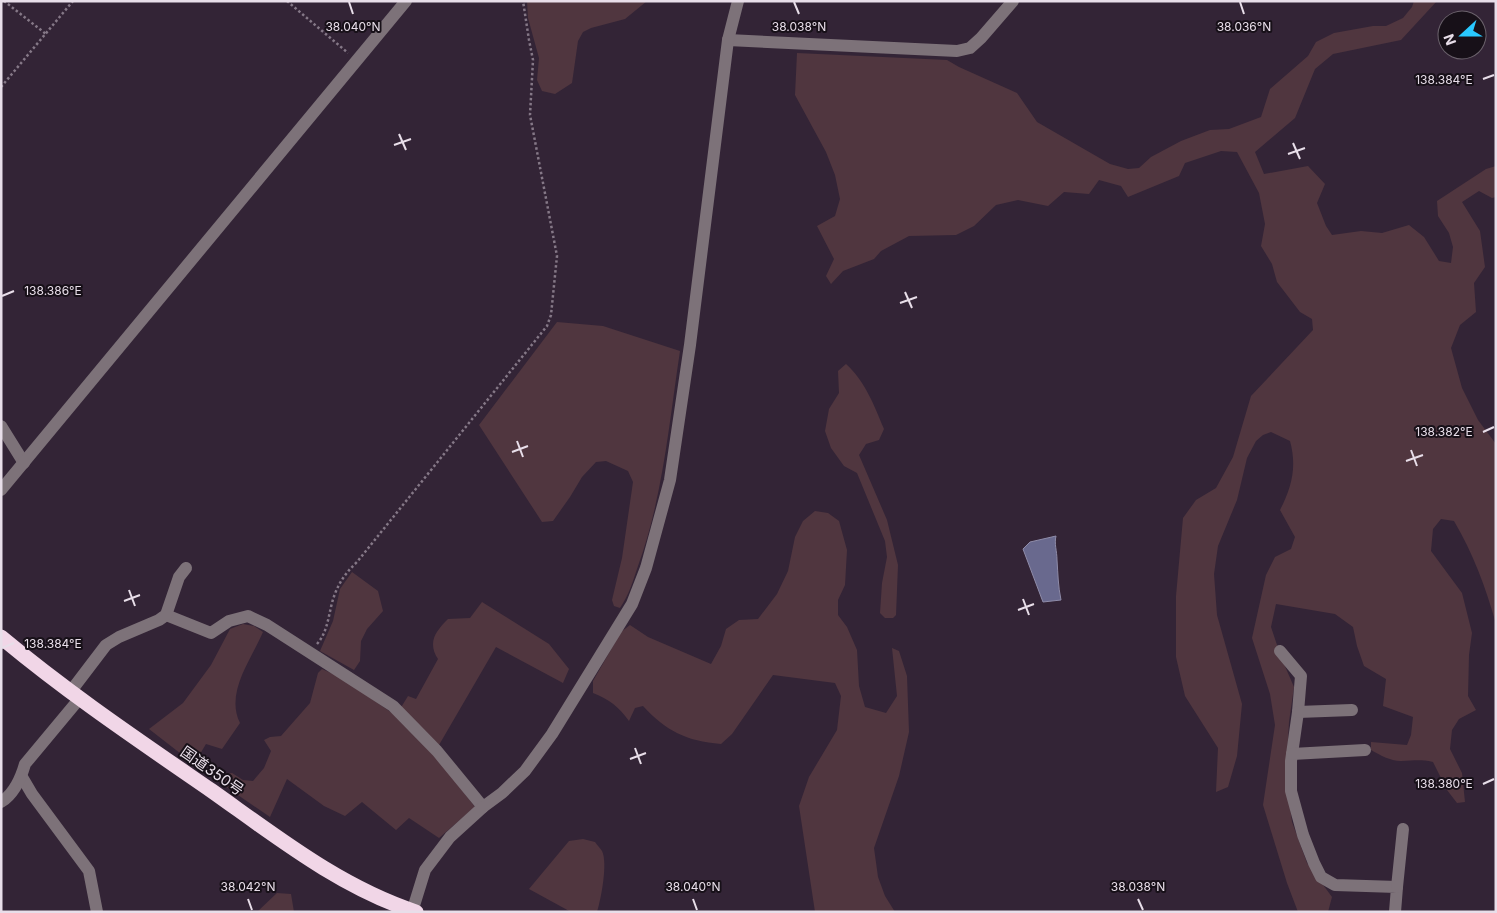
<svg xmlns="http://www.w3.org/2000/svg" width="1497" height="913" viewBox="0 0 1497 913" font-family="Inter,'Noto Sans JP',sans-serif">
<rect width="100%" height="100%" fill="#332436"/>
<g fill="#50363f">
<path d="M527,1H647L625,19L591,28L583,32L578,41L572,83L555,94L542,91L537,80L539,58L528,18Z"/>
<path d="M1414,1H1437L1401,40L1333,54L1315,69L1295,118L1255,152L1264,174L1308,166L1325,184L1317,203L1326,226L1332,235L1361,231L1382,233L1409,225L1424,237L1439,261L1451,263L1453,247L1449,233L1438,216L1437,201L1486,169L1496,166V197L1492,198L1479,191L1462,202L1480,231L1485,267L1474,283L1476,312L1460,325L1451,348L1462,388L1478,420L1496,444V624C1486,588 1473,553 1454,521L1441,519L1433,529L1431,551L1462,593L1472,633L1469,655L1468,696L1476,710L1459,719L1452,730L1450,749L1462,773L1465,802L1457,803L1447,790L1433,762C1419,759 1414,761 1401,761C1390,761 1380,755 1371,750V742L1407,745L1411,735L1413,717L1383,706L1386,679L1364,666L1357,646L1353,627L1335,614L1276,604L1271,627L1281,657L1294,687L1289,722L1286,775L1292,822L1307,863L1332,897L1328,912H1298L1287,883L1263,805L1275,725L1270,694L1252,638L1266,575L1275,557L1291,549L1295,537L1280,510C1292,487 1297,466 1290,441L1271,432L1263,435L1256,441L1247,458L1237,500L1218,546L1214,574L1217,615L1242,704L1237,756L1228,787L1216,792L1218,748L1185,696L1176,657V596L1183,518L1196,500L1216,488L1233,457L1251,396L1313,330L1312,319L1300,312L1277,282L1272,264L1261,246L1265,224L1259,193L1237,152L1221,151L1185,163L1179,176L1128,197L1121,186L1099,180L1089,194L1064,192L1048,206L1018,200L996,205L974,226L956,235L909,236L881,251L874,259L843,271L831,284L826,276L834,259L817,226L835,216L840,199L835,175L826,152L795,95L797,53L947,60L959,67L1017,93L1037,122L1110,164L1128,169L1139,168L1151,157L1181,141L1210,130L1229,129L1261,117L1270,89L1308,56L1316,42L1334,33L1373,26H1386L1403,18L1412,7Z"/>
<path d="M557,322L603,326L680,351C669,423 663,497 638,566C633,581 629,595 620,608L614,606L612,600L622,558L633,482L628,471L606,461L596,462L582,477L570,497L553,521L542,522L479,425Z"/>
<path d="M846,364C865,381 874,405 884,429L879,440L866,444L859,455L887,520L898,565L896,615L893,618H885L880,613L882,583L887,557L885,541L857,473L844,466L831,448L825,431L829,409L839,393L838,371Z"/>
<path d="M815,511L828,513L839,521L847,550L845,585L838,600V615L847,627L857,650L859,686L865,707L886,713L897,696L892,648L899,651L907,676L909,732L899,776L874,848L878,877L885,896L895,912H815L799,806L809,777L837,730L841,696L835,683L773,675L732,734L721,744C686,741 666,731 643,706L635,708L629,721C618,706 610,700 593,693V681L621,632L630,625L648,637L711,664L721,646L726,629L739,620L758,619L777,594L788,571L795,537L803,521Z"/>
<path d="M352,572L378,591L383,611L367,629L361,641L360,661L354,670L320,651L333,621L340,589Z"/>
<path d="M482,602L549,644L569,669L563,683L496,647L439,745L400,709L408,696L416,699L438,659C427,642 436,631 448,619L470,618Z"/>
<path d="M243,624L254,626L263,632C251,660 225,693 240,723L222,749L206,744L194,764L149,729L183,703L211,665L230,629Z"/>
<path d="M322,669L342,678L392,713L441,763L475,807L439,838L409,818L396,830L362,802L345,816L324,806L287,779L270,817L219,782L222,774L232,773L243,780L253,781L264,768L271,751L264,740L270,737L281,736L310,703L318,673Z"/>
<path d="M583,839L595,842C597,845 600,848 602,851C608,863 601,899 597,912H571L529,889L569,841Z"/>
<path d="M277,893L291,894L294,912H257Z"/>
</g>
<path fill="#69698e" stroke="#8f8ca9" d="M1056,536C1054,544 1057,551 1057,560C1058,574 1058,586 1061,600L1043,602L1023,549L1030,542Z"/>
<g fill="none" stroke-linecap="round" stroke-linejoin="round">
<g stroke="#857887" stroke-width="2.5" stroke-dasharray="2.5 2.5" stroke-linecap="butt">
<path d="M4,1L46,34"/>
<path d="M287,1L348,53"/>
<path d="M1,87L73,1"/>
<path d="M317,644C326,634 328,620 331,607C335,589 343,575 357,562L547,326L551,315L557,256L530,115L533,60L529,40L523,1"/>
</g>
<g stroke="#7d7279" stroke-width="12">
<path d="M728,40L957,51L970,48L981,38L1013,1"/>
<path d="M1,426L24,463"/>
<path d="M1,490L406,1"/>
<path d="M166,615L211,633L229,621L248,616L267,625L393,706L437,751L483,807"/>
<path d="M1280,651L1301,676L1298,712L1291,761V791L1303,835L1314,863L1321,877L1335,885L1397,887L1395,912"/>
<path d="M71,691L106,645L119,637L159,620L166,615L179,577L186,568"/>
<path d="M1298,712L1352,710"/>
<path d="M1292,754L1365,750"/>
<path d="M22,777L32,794L89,871L97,912"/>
<path d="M1,802C14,794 21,778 25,764L80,698"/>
<path d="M1397,887L1403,829"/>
<path d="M412,912L425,870L450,837L483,807L502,793L525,771L552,734L632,604L646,568L670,480L690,345L728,40L738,1"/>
</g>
<path stroke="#f1d6e7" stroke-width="15" d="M1,637C68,693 141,742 212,791C277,837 340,887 416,912"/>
</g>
<path fill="none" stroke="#e8dee9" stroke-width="2" d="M349,2L353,14M794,2L799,14M1240,2L1244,14M1483,79L1494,75M399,134L406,150M1293,143L1300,159M394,145L411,139M1288,154L1305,148M905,292L912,308M2,296L14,291M900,303L917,297M1483,432L1494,427M517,441L523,457M1411,450L1417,466M512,452L528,446M1406,461L1423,455M129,590L135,606M1023,599L1029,615M124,601L140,595M1018,610L1034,604M2,648L14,643M635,748L641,764M630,759L646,753M1483,784L1494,779M248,899L252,910M693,899L697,910M1138,899L1143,910"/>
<g text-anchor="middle" stroke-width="4" stroke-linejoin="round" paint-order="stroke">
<g font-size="15" fill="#e8dee9" stroke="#171018">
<text transform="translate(212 771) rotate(35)" y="5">国道350号</text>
</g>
</g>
<g font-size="12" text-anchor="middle" fill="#e8dee9" stroke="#171018" stroke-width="4" stroke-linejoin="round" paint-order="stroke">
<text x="353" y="31">38.040°N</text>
<text x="799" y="31">38.038°N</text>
<text x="1244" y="31">38.036°N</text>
<text x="1444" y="84">138.384°E</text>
<text x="53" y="295">138.386°E</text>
<text x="1444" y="436">138.382°E</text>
<text x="53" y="648">138.384°E</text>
<text x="1444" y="788">138.380°E</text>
<text x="248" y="891">38.042°N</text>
<text x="693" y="891">38.040°N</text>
<text x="1138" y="891">38.038°N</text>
</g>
<rect width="1497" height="913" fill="none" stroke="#e8dee9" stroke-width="5"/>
<g transform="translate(1462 35) rotate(249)"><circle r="24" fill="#171018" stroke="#6b626c"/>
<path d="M0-4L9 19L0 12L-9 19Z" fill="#29c8ff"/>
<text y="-8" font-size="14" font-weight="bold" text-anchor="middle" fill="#e8dee9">N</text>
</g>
</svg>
